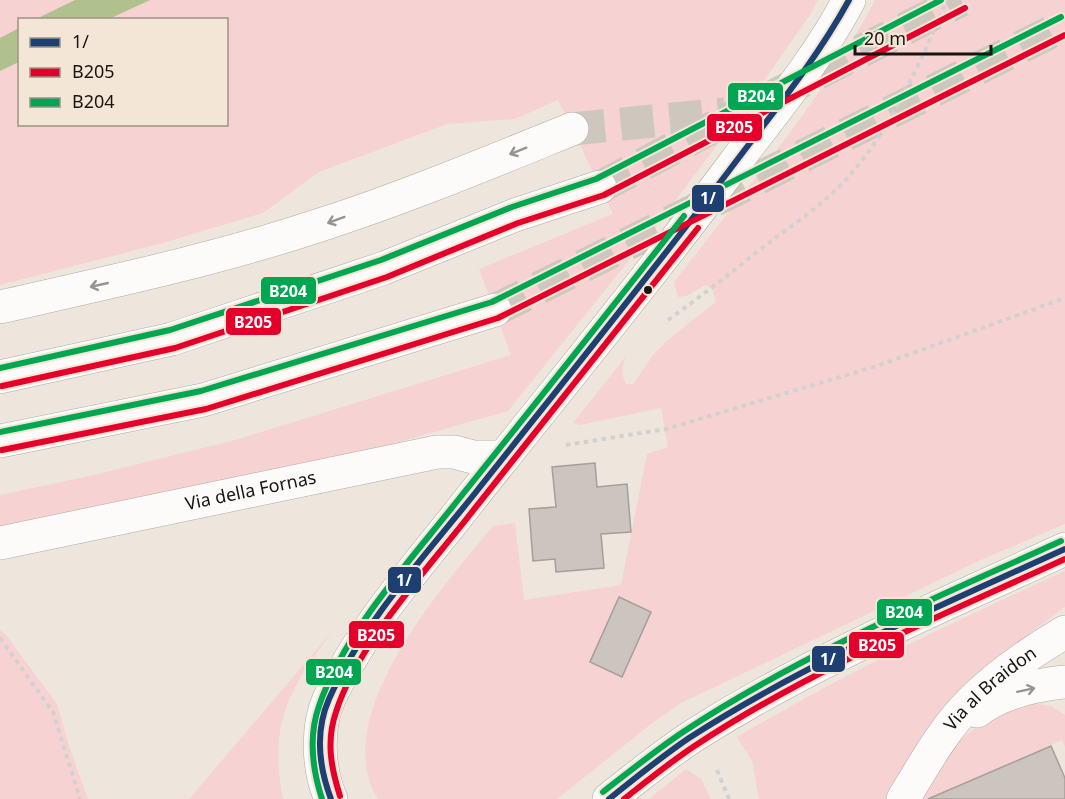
<svg xmlns="http://www.w3.org/2000/svg" width="1065" height="799" viewBox="0 0 1065 799" font-family="'Noto Sans',sans-serif">
<rect width="100%" height="100%" fill="#eee6dd"/>
<g fill="#f6d2d3" fill-rule="evenodd">
<path d="M0,0H818L810,15L742,112L650,234L508,411L381,447L93,517L0,533V495L94,475L239,439L511,355L479,269L613,214L558,100L515,119L447,124L319,172L263,213L163,243L0,285ZM20,20H226V124H20Z"/>
<path d="M875,0H1065V524L981,560L681,703L651,724L557,799H378C327,717 443,586 493,526L515,523L524,600L621,585L647,454L668,447L661,408L580,425L573,423L627,355C622,366 620,373 626,384H633L653,355L670,338L716,302L712,289L706,285L686,296L678,297L674,282C724,217 777,154 823,86C841,58 860,30 875,0ZM619,598L651,612L621,676L590,662Z"/>
<path d="M1065,571V607L1026,636L974,682L887,799H759L752,761L737,737C843,674 953,622 1065,571Z"/>
<path d="M335,628C290,687 268,722 283,799H189Z"/>
<path d="M0,630L6,635L57,704L68,743L88,799H0Z"/>
<path d="M1029,703L1051,706L1065,715V747L1062,740L961,785L967,799H916L947,750L988,718Z"/>
<path d="M686,769L701,779L711,799H649Z"/>
</g>
<g fill="#b1c18e">
<path d="M75,0H150L109,19H36Z"/>
<path d="M19,28V62L0,71V38Z"/>
</g>
<g fill="#ccc4bf" stroke="#a59e99" stroke-width="1.5">
<path d="M595,463L597,487L627,484L631,532L601,534L604,568L556,572L555,559L533,561L529,509L556,507L552,467Z"/>
<path d="M619,597L651,612L622,677L590,662Z"/>
<path d="M1051,746L1065,778V799H928Z"/>
</g>
<g fill="none" stroke-linecap="round" stroke-linejoin="round">
<g stroke="#cec7be" stroke-width="33" stroke-dasharray="33 16" stroke-linecap="butt">
<path d="M572,129L725,114"/>
<path d="M600,187L742,112L961,0"/>
<path d="M495,310L1065,25"/>
</g>
<g stroke="#b0aaa3" stroke-width="34">
<g id="minor">
<path id="s1" d="M0,543L437,452H454L473,457H504"/>
<path d="M977,711C1001,693 1035,685 1065,682"/>
<path d="M331,799C318,770 316,728 329,699C362,628 417,567 464,507C554,393 647,281 734,164C774,111 818,59 849,0"/>
<path d="M609,799C639,776 668,751 701,731C816,659 942,606 1065,549"/>
<path id="s2" d="M903,799C923,767 942,731 969,704C997,675 1031,652 1065,632"/>
</g>
</g>
<g stroke="#b0aaa3" stroke-width="34">
<g id="highway">
<path d="M0,307C106,283 214,260 317,226C404,198 488,163 572,129"/>
<path d="M0,377L172,339L384,268L515,215L600,187"/>
<path d="M0,441L203,400L495,310"/>
</g>
</g>
<g stroke="#d3d1cf" stroke-width="4" stroke-dasharray="4.5 4.5" stroke-linecap="butt">
<path d="M668,320C700,297 731,273 762,248C792,225 825,204 850,175C892,127 922,59 947,0"/>
<path d="M566,445L666,429L877,366L1065,298"/>
<path d="M0,638L53,712L80,799"/>
<path d="M717,770L729,799"/>
</g>
<use href="#minor" stroke="#fcfbfa" stroke-width="33"/>
<use href="#highway" stroke="#fcfbfa" stroke-width="33"/>
<g stroke="#f4e6d7" stroke-width="10">
<g id="bus-1">
<path d="M331,799C319,767 315,731 329,699C363,622 424,557 476,492C561,385 646,280 728,172C770,116 815,62 849,0"/>
<path d="M609,799C635,778 661,757 689,738C807,662 938,607 1065,549"/>
</g>
</g>
<g stroke="#f4e6d7" stroke-width="10">
<g id="bus-2">
<path d="M2,386L175,348L387,277L518,223L604,195L965,8"/>
<path d="M2,450L206,409L498,318L1065,35"/>
<path d="M340,796C331,768 326,741 336,712C357,645 425,572 468,517C545,420 621,324 698,228"/>
<path d="M624,799C647,781 669,763 693,747C809,670 939,617 1065,559"/>
</g>
</g>
<g stroke="#f4e6d7" stroke-width="10">
<g id="bus-3">
<path d="M0,368L170,330L381,260L512,207L596,179L941,0"/>
<path d="M0,432L201,391L492,302L1061,17"/>
<path d="M603,792C630,771 656,750 683,732C801,654 934,599 1061,541"/>
<path d="M322,799C312,768 308,737 319,706C344,632 410,561 458,500C534,406 609,311 684,216"/>
</g>
</g>
<use href="#bus-1" stroke="#1d3f72" stroke-width="6"/>
<use href="#bus-2" stroke="#e4002b" stroke-width="6"/>
<use href="#bus-3" stroke="#00a651" stroke-width="6"/>
</g>
<defs><path id="oneway-shaft" d="M-6 0H5M1.5-3L5.5 0L1.5 3" fill="none" stroke-width="1.6" stroke-linecap="round" stroke-linejoin="round" transform="scale(1.5)"/></defs>
<g stroke="#969491">
<use href="#oneway-shaft" transform="translate(518 151) rotate(158)"/>
<use href="#oneway-shaft" transform="translate(336 220) rotate(160)"/>
<use href="#oneway-shaft" transform="translate(99 285) rotate(167)"/>
<use href="#oneway-shaft" transform="translate(1026 690) rotate(-12)"/>
</g>
<circle fill="#1a1510" stroke="#f4e6d7" stroke-width="2" cx="648" cy="290" r="5"/>
<g text-anchor="middle" stroke-width="6" stroke-linejoin="round" paint-order="stroke">
<g font-size="18" fill="#1a1510" stroke="#f4e6d7">
<text dy="6" stroke="none"><textPath href="#s1" startOffset="256">Via della Fornas</textPath></text>
<text dy="6" stroke="none"><textPath href="#s2" startOffset="142">Via al Braidon</textPath></text>
</g>
</g>
<g stroke="#f4e6d7" stroke-width="2">
<rect x="727" y="82" width="57" height="29" rx="6" fill="#00a651"/>
<rect x="706" y="113" width="57" height="29" rx="6" fill="#e4002b"/>
<rect x="691" y="184" width="34" height="29" rx="6" fill="#1d3f72"/>
<rect x="260" y="276" width="57" height="29" rx="6" fill="#00a651"/>
<rect x="225" y="307" width="57" height="29" rx="6" fill="#e4002b"/>
<rect x="387" y="566" width="35" height="28" rx="6" fill="#1d3f72"/>
<rect x="876" y="598" width="57" height="29" rx="6" fill="#00a651"/>
<rect x="348" y="620" width="57" height="29" rx="6" fill="#e4002b"/>
<rect x="848" y="631" width="57" height="28" rx="6" fill="#e4002b"/>
<rect x="811" y="645" width="35" height="28" rx="6" fill="#1d3f72"/>
<rect x="305" y="658" width="57" height="28" rx="6" fill="#00a651"/>
</g>
<g font-size="16" text-anchor="middle" font-weight="bold" fill="#fff">
<text x="756" y="102">B204</text>
<text x="734" y="133">B205</text>
<text x="708" y="204">1/</text>
<text x="288" y="297">B204</text>
<text x="253" y="328">B205</text>
<text x="404" y="586">1/</text>
<text x="904" y="618">B204</text>
<text x="376" y="641">B205</text>
<text x="877" y="651">B205</text>
<text x="828" y="665">1/</text>
<text x="334" y="678">B204</text>
</g>
<rect x="18" y="18" width="210" height="108" fill="#f4e6d7" stroke="#9d9287" stroke-width="1.5"/>
<rect x="30" y="38" width="30" height="9" fill="#1d3f72" stroke="#9d9287" stroke-width="1.5"/>
<text x="72" y="48" font-size="18" fill="#1a1510">1/</text>
<rect x="30" y="68" width="30" height="9" fill="#e4002b" stroke="#9d9287" stroke-width="1.5"/>
<text x="72" y="78" font-size="18" fill="#1a1510">B205</text>
<rect x="30" y="98" width="30" height="9" fill="#00a651" stroke="#9d9287" stroke-width="1.5"/>
<text x="72" y="108" font-size="18" fill="#1a1510">B204</text>
<path d="M855 45v9h136v-9" fill="none" stroke="#1a1510" stroke-width="3"/>
<text x="864" y="45" font-size="18" fill="#1a1510" stroke="#f4e6d7" stroke-width="4.5" paint-order="stroke">20 m</text>
</svg>
